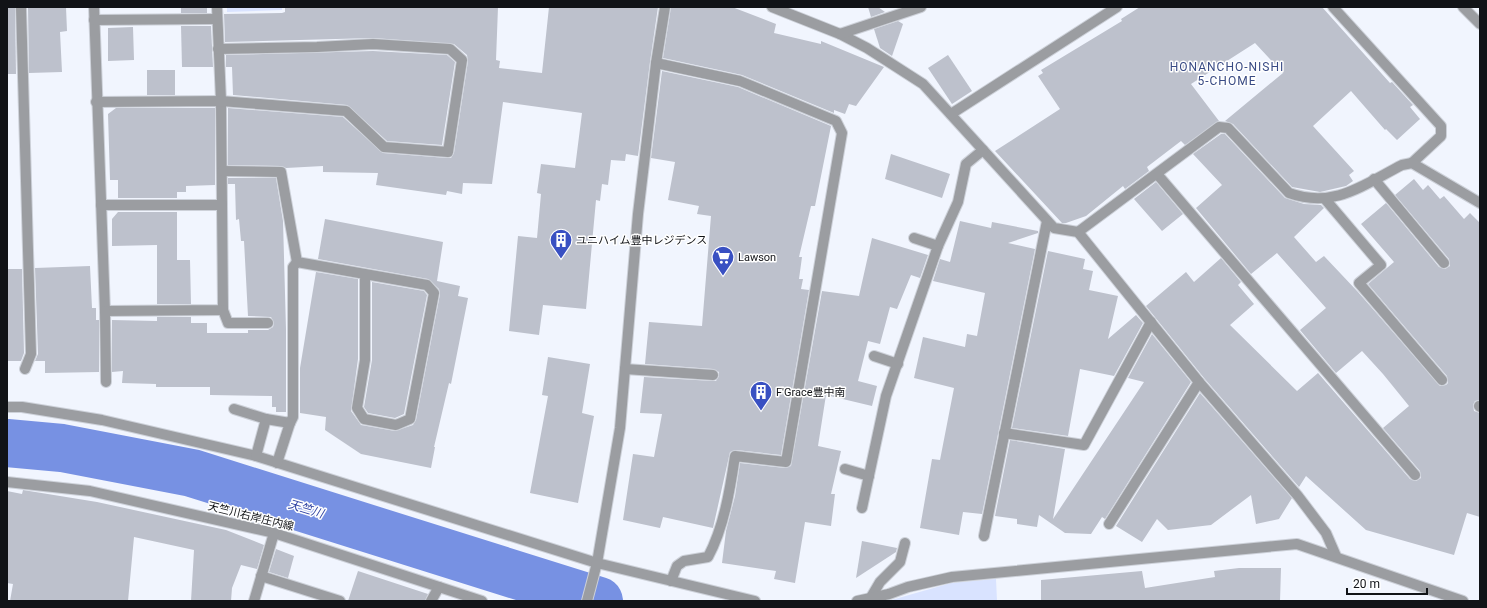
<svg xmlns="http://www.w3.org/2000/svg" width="1487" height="608" viewBox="0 0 1487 608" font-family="Roboto,'Noto Sans JP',sans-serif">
<rect width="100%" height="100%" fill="#f1f5fe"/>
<g fill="#d9e3ff">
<path d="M227,7H282V10L227,12Z"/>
<path d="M996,579L997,601H888L951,583Z"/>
</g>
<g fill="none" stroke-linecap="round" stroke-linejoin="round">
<path stroke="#7791e3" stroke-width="48" d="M7,443L62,448L192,473L599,601"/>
</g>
<g fill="#bdc1cc">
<path d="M7,7H15L16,74H7Z"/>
<path d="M28,7H66L67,31L60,32L62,72L29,73Z"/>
<rect x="181" y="7" width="26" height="6"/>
<path d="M285,7H498L496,60L500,61L499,68L542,73L549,7H658L650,62L638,156L626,154L625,161L611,160L608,185L602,184L600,201L596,200L586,309L543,305L539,335L509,331L518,236L537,238L541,194L537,193L541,164L575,168L582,113L503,102L492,184L463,183L462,194L447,191L446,195L376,185L378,173L323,172V166L286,168L281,166L228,165V108L343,117L383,153L447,158H451L454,153L468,61L467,55L454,44L373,38L225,42L224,14L282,13L285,12Z"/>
<path d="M671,7H732L776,24L774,33L821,44V41L884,67L856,106L849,104L845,114L834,110V113L742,75L663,58Z"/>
<path d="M868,7H878L885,12L871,17Z"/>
<path d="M1140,7H1322L1390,83L1392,82L1413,105L1410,107L1420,119L1397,140L1386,129L1385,130L1351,91L1313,126L1354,171L1349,175L1353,181L1346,186L1320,192L1292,187L1233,124L1225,121L1283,73L1255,43L1191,84L1219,121L1185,145L1181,141L1147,167L1149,171L1125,189L1123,186L1086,216L1066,223H1062L995,151L1060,109L1038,76L1043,73L1041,70L1122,21L1121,19Z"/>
<path d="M898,21L903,24L892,56L880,48L874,29Z"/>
<path d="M181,26H211L213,67H182Z"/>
<path d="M133,27L134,60L108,61V28Z"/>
<path d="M373,51L447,55L455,62L442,145L387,141L347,105L233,95L232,67H226V55Z"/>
<path d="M948,55L972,91L952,104L928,68Z"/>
<rect x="147" y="70" width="28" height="25"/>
<path d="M662,71L738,87L831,126L815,206H811L799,257H802L799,279H803L801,289L809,290L781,455L736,450L730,452L713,528L663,517L660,528L623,520L633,454L654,457L662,414L640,413L644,377L713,381H716L719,376V372L713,369L645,364L649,322L702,326L711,216L697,214L699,206L668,200L675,162L651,158Z"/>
<path d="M116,108H215V185L186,186V192H177V198H118V180H110L108,114Z"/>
<path d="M1221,134H1225L1285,198L1304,204L1321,205L1324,208L1294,237L1316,262L1324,256L1358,292L1440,386L1446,385L1448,383L1447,376L1368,284L1394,262L1361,224L1386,203L1439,267L1445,269L1450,266L1449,259L1395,195L1414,179L1423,190L1428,185L1440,199L1444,196L1464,219L1470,213L1480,223V400L1475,401L1473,405L1474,411L1480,413V517L1467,513L1454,555L1366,530L1306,476L1299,487L1204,378L1146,306L1186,272L1194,282L1221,258L1241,282L1238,285L1254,304L1230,325L1297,391L1318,373L1410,479L1416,481L1421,478L1420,471L1383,428L1409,406L1383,374L1362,351L1336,373L1300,330L1326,308L1277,253L1251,274L1196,208L1222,185L1193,154Z"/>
<path d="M891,154L950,174L942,198L885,179Z"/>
<path d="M228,178H276L283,221L286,329V412H276V407H272V396L210,395V387H156V384L122,383L123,371L112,372V320L157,321V317H191V323H207V333H248V330H268L273,327L274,323L271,317L248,316L244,241H241L239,219L236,220L235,184H228Z"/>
<path d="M1156,182L1183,214L1162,231L1134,199Z"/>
<path d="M118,212H177V260H190L191,304H157V245L112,246V219Z"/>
<path d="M325,219L443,242L437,281L460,286L458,296L468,298L451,384L449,383L434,447H435L431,468L361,454L325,430L326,417L300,413V368L316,272L358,279V359L351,411L361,425L395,431L413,425L416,420L440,294L439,289L428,279L318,259Z"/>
<path d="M960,221L991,228L992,222L1038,231V233L1008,243L1035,249L982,514L963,512L959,535L920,528L932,459L940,460L954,388L914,378L923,337L965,347L967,334L977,336L985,293L933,281L940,259L950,262Z"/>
<path d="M872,238L928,255L920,278L911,275L897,309L890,307L880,344L868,341L858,381L877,386L872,406L826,395L818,446L841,451L831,494H835L831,526L805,522L795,583L774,579L776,571L722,563L726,531L735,496L740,463L785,468L791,466L822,291L859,296Z"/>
<path d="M1048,251L1085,259L1083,269L1093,271L1089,290L1118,296L1108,339L1136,315L1143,323L1114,376L1080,369L1068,436L1012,428Z"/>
<path d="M90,266L92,308H96V320H99V372L45,373V361H35L38,354L35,268Z"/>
<path d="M7,269H22L24,353L21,361H7Z"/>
<path d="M372,282L424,291L427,295L404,414L395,418L368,413L364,407L372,360Z"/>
<path d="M1152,334L1191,382L1105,519L1102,517L1091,534L1065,533L1039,515L1037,527L1017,524V519L995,516L1010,440L1065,449L1053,519L1144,382L1128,378Z"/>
<path d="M548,357L590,364L582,413L594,416L578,503L530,493L548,396L542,395Z"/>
<path d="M1200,393L1292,498L1279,519L1256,524L1251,495L1211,525L1168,530L1157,519L1142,542L1116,526Z"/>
<path d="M23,490L97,502L226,530L264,545L257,569L241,565L232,588L231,601H191L194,550L134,537L128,601H10L13,584L7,583V491L22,494Z"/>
<path d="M862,541L897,548L896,552L856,578Z"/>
<path d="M276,549L294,556L288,578L269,572Z"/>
<path d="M1239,568H1281L1280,601H1041V580L1142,571L1145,588L1215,577L1214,571Z"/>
<path d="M358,571L428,594L425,601H348Z"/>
</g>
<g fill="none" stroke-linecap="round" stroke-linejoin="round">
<g stroke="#cdd1d9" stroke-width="12">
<g id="minor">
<path d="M21,7L31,354L25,369"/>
<path d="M94,7L105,311L223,310L221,101L217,7"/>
<path d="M772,7L840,34L867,48L923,84L1054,228L1078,232L1199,382L1298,496L1326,533L1336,556"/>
<path d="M1333,7L1441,126V136L1412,163"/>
<path d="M1463,7L1480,24"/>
<path d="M94,20L217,19"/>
<path d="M840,34L921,7"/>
<path d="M656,63L740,81L836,121L842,133L786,462L735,456C730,490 724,527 708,557L684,561L677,566L671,581"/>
<path d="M96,102L221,101L346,111L384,147L448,152L462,60L450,49L373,44L317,47L218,49"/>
<path d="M951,114L1117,7"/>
<path d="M222,171L281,172L297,262L427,285L434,293L410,419L396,425L364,419L357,408L365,360V274"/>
<path d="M1157,174L1415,475"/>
<path d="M1374,179L1444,263"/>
<path d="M1325,199L1381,265L1359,283L1442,380"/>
<path d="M101,205H222"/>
<path d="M1078,232L1219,127L1228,128L1289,193C1334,209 1363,185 1402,165L1412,163L1480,203"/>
<path d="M914,238L938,246"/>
<path d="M223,310L228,323H268"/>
<path d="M105,311L106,382"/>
<path d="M874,356L898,364"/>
<path d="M625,369L713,375"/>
<path d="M1479,406L1480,407"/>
<path d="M7,407H22L102,420L256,456L597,563L755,601"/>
<path d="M234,409L266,419L290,423L293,417V267L297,262"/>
<path d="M1004,433L1084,445L1151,322"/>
<path d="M256,456L266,419"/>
<path d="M277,463L290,423"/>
<path d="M845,469L869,476"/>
<path d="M7,482L90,491L274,533L482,601"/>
<path d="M862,508L886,396L938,246L958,202L966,164L983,150"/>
<path d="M1109,524L1199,382"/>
<path d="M984,536L1047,221"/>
<path d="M261,576L340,601"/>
<path d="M870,599L880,582L900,562L905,543"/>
<path d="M254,601L274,533"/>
<path d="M431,601L439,587"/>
<path d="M587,601L597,563L620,428L638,214L656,63L665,7"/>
<path d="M857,601L889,594L908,587L952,577L1297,544L1463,601"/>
</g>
</g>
<use href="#minor" stroke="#9b9da1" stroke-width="10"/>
</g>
<defs>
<g id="building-pin" transform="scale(1.15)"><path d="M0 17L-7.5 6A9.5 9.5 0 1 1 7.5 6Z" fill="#3950c2" stroke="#fff"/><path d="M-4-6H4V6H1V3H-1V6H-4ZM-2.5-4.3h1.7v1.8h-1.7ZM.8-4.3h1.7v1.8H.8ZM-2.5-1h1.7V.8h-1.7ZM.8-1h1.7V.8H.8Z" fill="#fff"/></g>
<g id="supermarket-pin" transform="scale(1.15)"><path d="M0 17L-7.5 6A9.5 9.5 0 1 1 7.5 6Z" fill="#3950c2" stroke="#fff"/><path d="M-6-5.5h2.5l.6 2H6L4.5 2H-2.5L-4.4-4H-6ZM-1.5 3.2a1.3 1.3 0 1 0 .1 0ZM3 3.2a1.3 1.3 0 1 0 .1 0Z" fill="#fff"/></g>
</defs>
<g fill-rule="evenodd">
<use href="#building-pin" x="561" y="240"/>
<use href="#supermarket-pin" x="723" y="257"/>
<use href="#building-pin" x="761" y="392"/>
</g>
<g text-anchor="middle" stroke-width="3" stroke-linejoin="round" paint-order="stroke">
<g font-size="11" fill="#111317" stroke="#fff" text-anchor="start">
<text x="576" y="244">ユニハイム豊中レジデンス</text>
<text x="738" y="261">Lawson</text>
<text x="776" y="396">F'Grace豊中南</text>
</g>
<g font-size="11" fill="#111317" stroke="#fff">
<text transform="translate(251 516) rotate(14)" y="4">天竺川右岸庄内線</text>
</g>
<g font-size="12" letter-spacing="1" fill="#384a84" stroke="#fff">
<text x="1227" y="71">HONANCHO-NISHI<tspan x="1227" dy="14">5-CHOME</tspan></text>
</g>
<g font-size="12" font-style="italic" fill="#2f43a3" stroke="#fff">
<text transform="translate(306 509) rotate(17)" y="4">天竺川</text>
</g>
</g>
<rect width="1487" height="608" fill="none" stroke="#111317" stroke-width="16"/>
<path d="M1347 588v6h80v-6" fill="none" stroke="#111317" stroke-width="2"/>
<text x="1353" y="588" font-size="12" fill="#111317" stroke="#ffffff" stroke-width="3" paint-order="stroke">20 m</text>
</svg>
